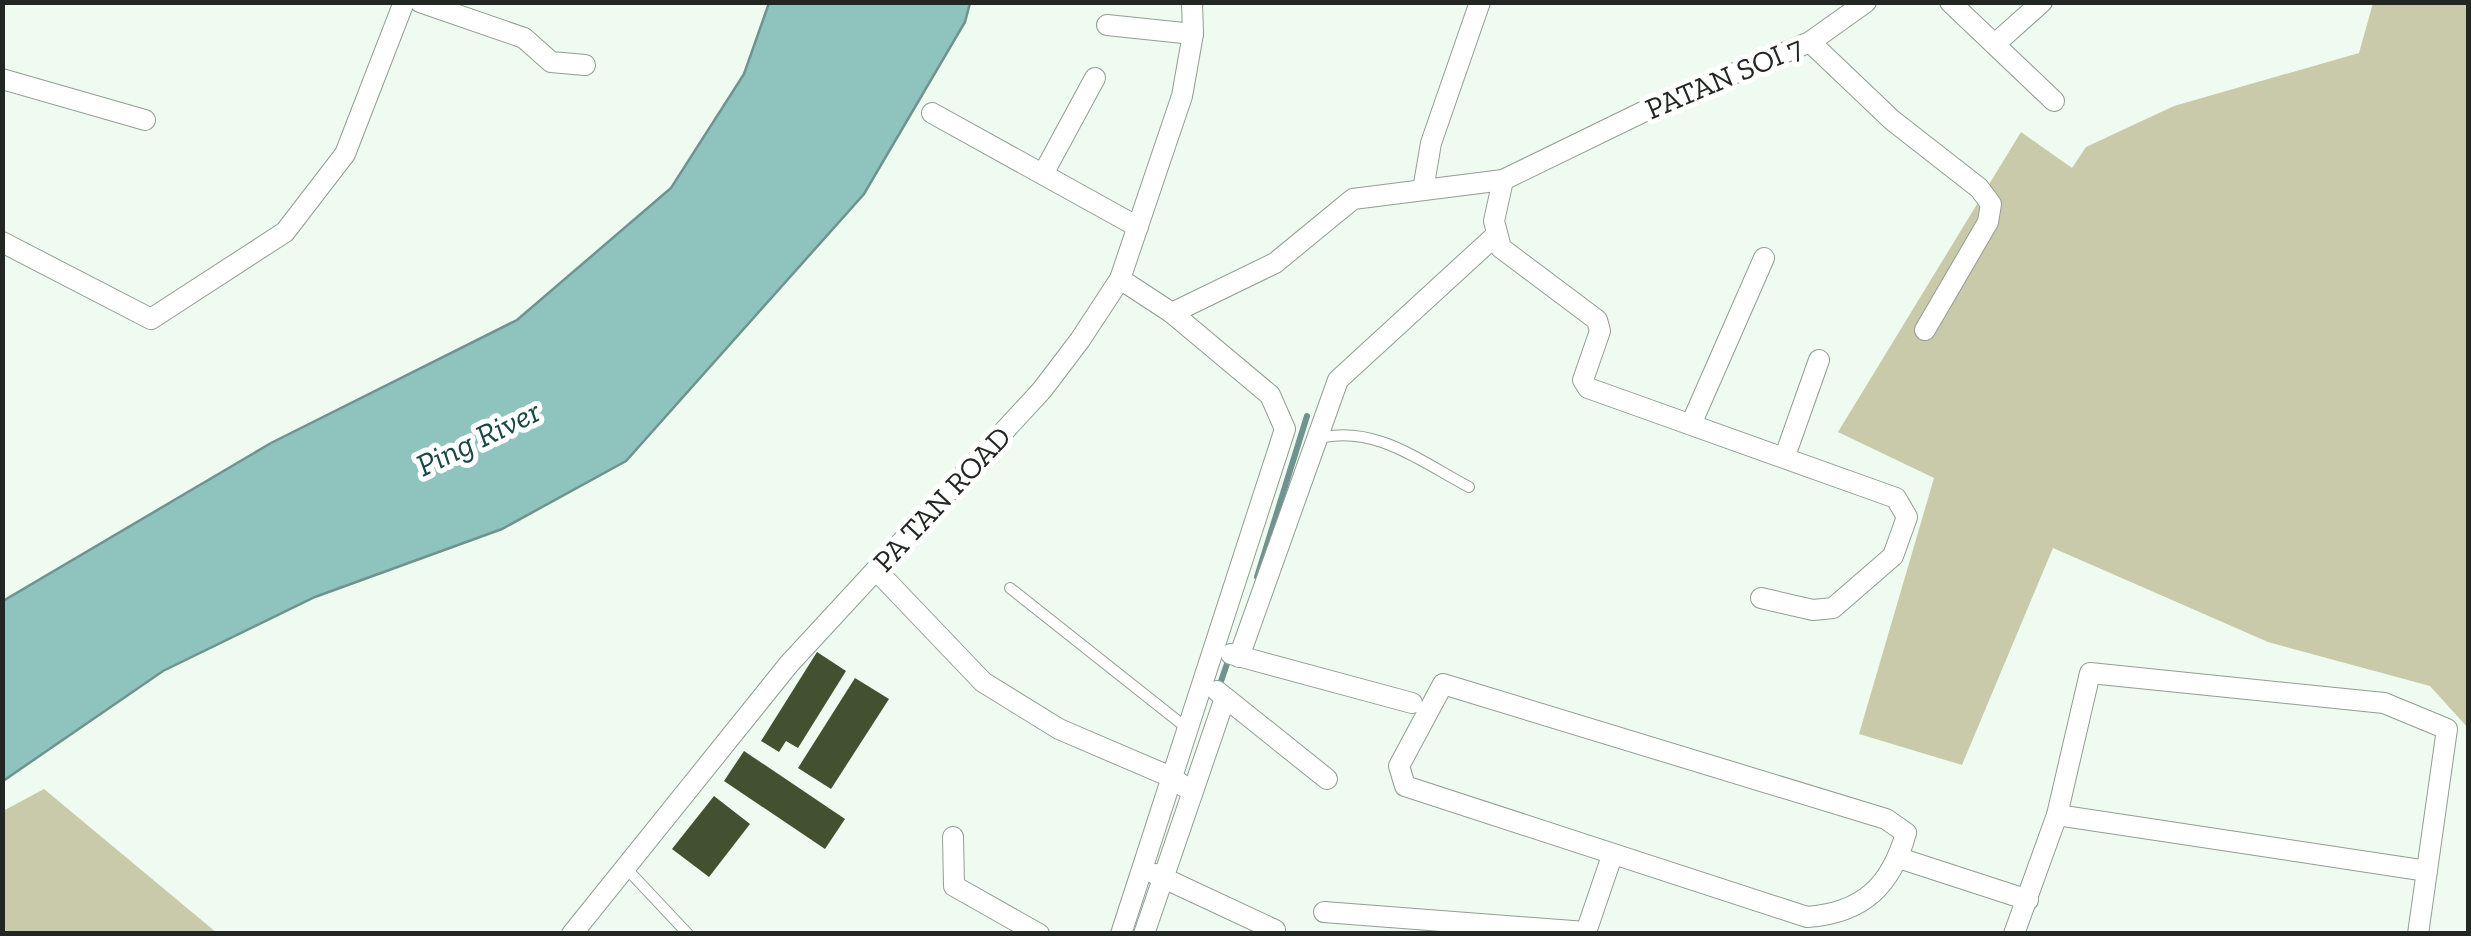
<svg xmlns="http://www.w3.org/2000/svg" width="2471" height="936" viewBox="0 0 2471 936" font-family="'Zilla Slab',serif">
<rect width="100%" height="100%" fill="#effbf1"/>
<g fill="#c9caaa">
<path d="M2373,3H2468V728L2430,686L2268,642L2053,548L1962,765L1859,734L1934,478L1838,432L2021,132L2072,168L2086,147L2174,106L2359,53Z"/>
<path d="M44,789L217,933H3V811Z"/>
</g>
<path fill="#8fc3be" stroke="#6f9490" stroke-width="2.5" d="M769,3H970L965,22L864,194L626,461L502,529L315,597L163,671L3,781V601L271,443L517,320L671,188L744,74Z"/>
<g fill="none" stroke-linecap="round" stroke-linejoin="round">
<g stroke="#6f9490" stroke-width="6">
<path d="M1257,577L1307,416"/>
<path d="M1218,690L1230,655"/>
</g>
</g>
<g fill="#425130">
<path d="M817,652L846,671L798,748L786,741L779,752L761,741Z"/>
<path d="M855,678L889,699L831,789L798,768Z"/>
<path d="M744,751L845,819L825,849L724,781Z"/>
<path d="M714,796L750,824L709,877L672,849Z"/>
</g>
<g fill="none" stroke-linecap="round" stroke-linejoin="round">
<g stroke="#929d93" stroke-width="12">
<g id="service">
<path d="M1319,438C1376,425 1420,461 1469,487"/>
<path d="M1010,588L1188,729"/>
<path d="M625,867L688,934"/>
</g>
</g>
<g stroke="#929d93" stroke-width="22">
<g id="minor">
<path d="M420,2L524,38L551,62L585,65"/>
<path d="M1950,2L2054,101"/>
<path d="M1107,25L1193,34"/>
<path d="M1810,42L1892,120L1979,188L1991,204L1988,222L1925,330"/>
<path d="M1995,44L2042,2"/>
<path d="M2,79L145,120"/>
<path d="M932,113L1138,227"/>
<path d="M1043,174L1095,78"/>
<path d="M1503,180L1494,221L1501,248L1597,320L1600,331L1583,380L1588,388L1896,498L1907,517L1893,556L1833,608L1813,610L1761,598"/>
<path d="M1423,190L1431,143L1480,2"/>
<path d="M2,242L151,319L285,232L345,154L404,2"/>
<path d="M1120,279L1172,313L1275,263L1353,199L1503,180L1651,108L1810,42L1866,2"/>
<path d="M1692,422L1764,258"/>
<path d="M1785,456L1819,360"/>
<path d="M876,570L983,682L1059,729L1171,777L1192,792"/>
<path d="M1231,654L1412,703"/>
<path d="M1239,657L1338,380L1495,236"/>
<path d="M1443,684L1886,819L1906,833C1891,886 1863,913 1807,917L1405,786L1399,766Z"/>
<path d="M1217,691L1327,779"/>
<path d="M2057,815L2427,871"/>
<path d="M953,837L954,886L1039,934"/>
<path d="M1899,858L2028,900"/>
<path d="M1155,874L1275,930"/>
<path d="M1324,912L1586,932L1612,856"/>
<path d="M572,934L789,664L1042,390L1080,340L1120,279L1182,96L1193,34L1192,2"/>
<path d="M1121,934L1285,429L1270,395L1172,313"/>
<path d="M1144,934L1225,698"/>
<path d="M2014,934L2057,815L2090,673L2384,703L2447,729L2418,934"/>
</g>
</g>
<use href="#service" stroke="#fff" stroke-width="10"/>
<use href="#minor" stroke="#fff" stroke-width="20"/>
</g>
<g text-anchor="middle" stroke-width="10" stroke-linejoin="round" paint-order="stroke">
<g font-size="30" fill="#232723" stroke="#fff">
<text transform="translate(1724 78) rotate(-23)" y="10">PATAN SOI 7</text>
<text transform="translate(942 499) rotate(-47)" y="10">PA TAN ROAD</text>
</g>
<g font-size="32" font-style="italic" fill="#184744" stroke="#fff">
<text transform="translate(478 438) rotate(-26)" y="11">Ping River</text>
</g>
</g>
<rect width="2471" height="936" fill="none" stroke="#232723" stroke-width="10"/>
</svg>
